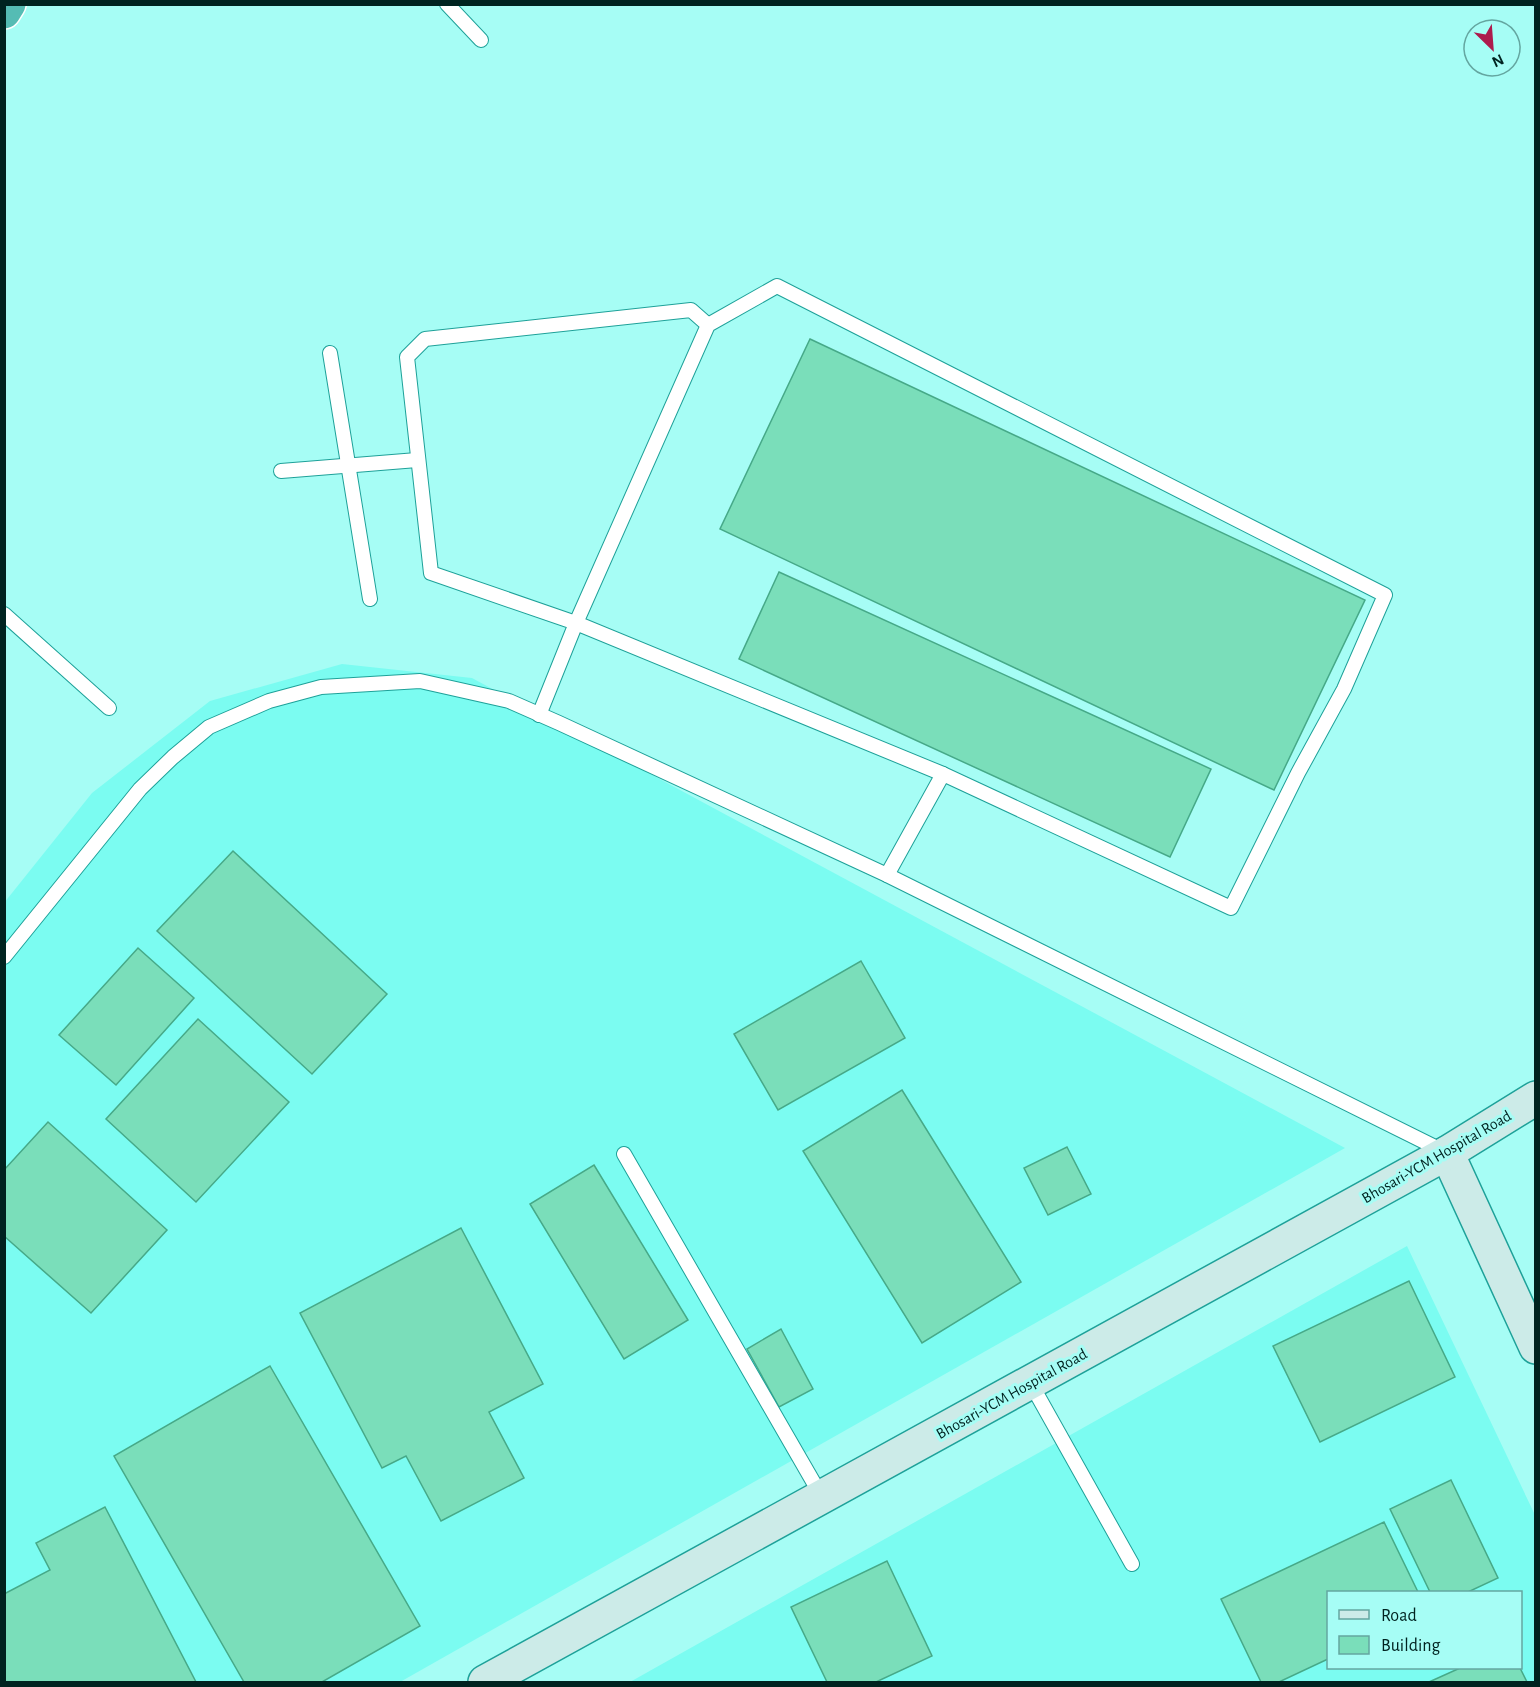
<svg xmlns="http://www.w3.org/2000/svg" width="1540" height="1687" viewBox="0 0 1540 1687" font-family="'Alegreya Sans',sans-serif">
<rect width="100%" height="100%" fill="#a6fdf5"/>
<g fill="#7bfcf1" fill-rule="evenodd">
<path d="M342,664L472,678L1345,1148L400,1682H5L4,903L92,793L210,701Z"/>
<path d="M1407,1246L1535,1515V1682H630ZM1328,1592H1520V1668H1328Z"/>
</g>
<g fill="#7adeba" stroke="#46a988" stroke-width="1.5">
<path d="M810,339L1365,600L1274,790L720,529Z"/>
<path d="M779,572L1211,769L1170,857L739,659Z"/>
<path d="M233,851L387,994L312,1074L157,931Z"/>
<path d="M138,948L194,998L116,1085L59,1035Z"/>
<path d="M861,961L905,1038L778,1110L734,1034Z"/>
<path d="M198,1019L289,1102L196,1202L106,1119Z"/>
<path d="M902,1090L1021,1282L922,1343L803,1151Z"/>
<path d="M48,1122L167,1230L91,1313L4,1236V1170Z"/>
<path d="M1067,1147L1091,1194L1048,1215L1024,1168Z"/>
<path d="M594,1165L688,1320L624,1359L530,1204Z"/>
<path d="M461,1228L543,1384L489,1412L524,1478L441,1521L406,1456L382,1468L300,1313Z"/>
<path d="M1409,1281L1455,1377L1320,1442L1273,1346Z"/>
<path d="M781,1329L813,1389L779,1407L747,1349Z"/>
<path d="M270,1366L420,1626L322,1682H244L114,1456Z"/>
<path d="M1451,1480L1498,1578L1468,1592H1430L1390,1509Z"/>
<path d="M105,1507L196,1682H4V1594L50,1570L36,1543Z"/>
<path d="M1384,1522L1418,1592H1328V1659L1279,1682H1261L1221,1599Z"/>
<path d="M887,1561L932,1656L876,1682H827L791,1607Z"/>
<path d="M1460,1668H1520L1527,1682H1429Z"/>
</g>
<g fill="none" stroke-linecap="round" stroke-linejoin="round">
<g stroke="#1ea199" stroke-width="16">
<g id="lane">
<path d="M447,4L481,40"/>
<path d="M330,353L370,599"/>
<path d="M281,471L417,460"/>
<path d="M4,614L109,708"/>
<path d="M539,715L576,623L708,325L691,310L425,339L407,357L431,573L576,623L943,774L1231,908L1298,773L1344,689L1385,595L777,286L708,325"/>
<path d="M887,875L943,774"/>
<path d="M4,957L140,789L173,757L209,727L269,701L321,687L420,681L509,701L559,723L887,875L1445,1152"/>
<path d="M624,1154L822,1497"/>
<path d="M1030,1382L1132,1564"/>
</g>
</g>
<g stroke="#1ea199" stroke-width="36">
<g id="secondary">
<path d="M1447,1153L1536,1347"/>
<path d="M485,1682L1447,1153L1536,1098"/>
</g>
</g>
<g stroke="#fff" stroke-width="36">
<path id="highway" d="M4,12L9,4"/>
</g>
<use href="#lane" stroke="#fff" stroke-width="14"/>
<use href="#secondary" stroke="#ccebe8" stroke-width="33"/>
<use href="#highway" stroke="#55bcb4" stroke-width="33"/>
</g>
<g text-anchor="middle" stroke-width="6" stroke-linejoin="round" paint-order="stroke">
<g font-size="16" fill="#002320" stroke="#a6fdf5">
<text transform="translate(1436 1156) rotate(-30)" y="6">Bhosari-YCM Hospital Road</text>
<text transform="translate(1011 1393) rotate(-29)" y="6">Bhosari-YCM Hospital Road</text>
</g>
</g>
<rect width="1540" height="1687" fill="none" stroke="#002320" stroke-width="12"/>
<rect x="1327" y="1591" width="195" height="78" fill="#a6fdf5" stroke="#64a6a0" stroke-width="1.5"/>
<rect x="1339" y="1610" width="30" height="9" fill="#ccebe8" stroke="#64a6a0" stroke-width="1.5"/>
<text x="1381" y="1621" font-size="18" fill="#002320">Road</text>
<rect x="1339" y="1636" width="30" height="18" fill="#7adeba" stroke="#64a6a0" stroke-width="1.5"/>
<text x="1381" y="1651" font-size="18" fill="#002320">Building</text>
<g transform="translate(1492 48) rotate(155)"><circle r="28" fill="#a6fdf5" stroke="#64a6a0" stroke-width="1.5"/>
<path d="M0-4.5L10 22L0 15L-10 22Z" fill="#ad1b4d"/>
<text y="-9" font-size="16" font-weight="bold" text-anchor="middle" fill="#002320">N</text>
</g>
</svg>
